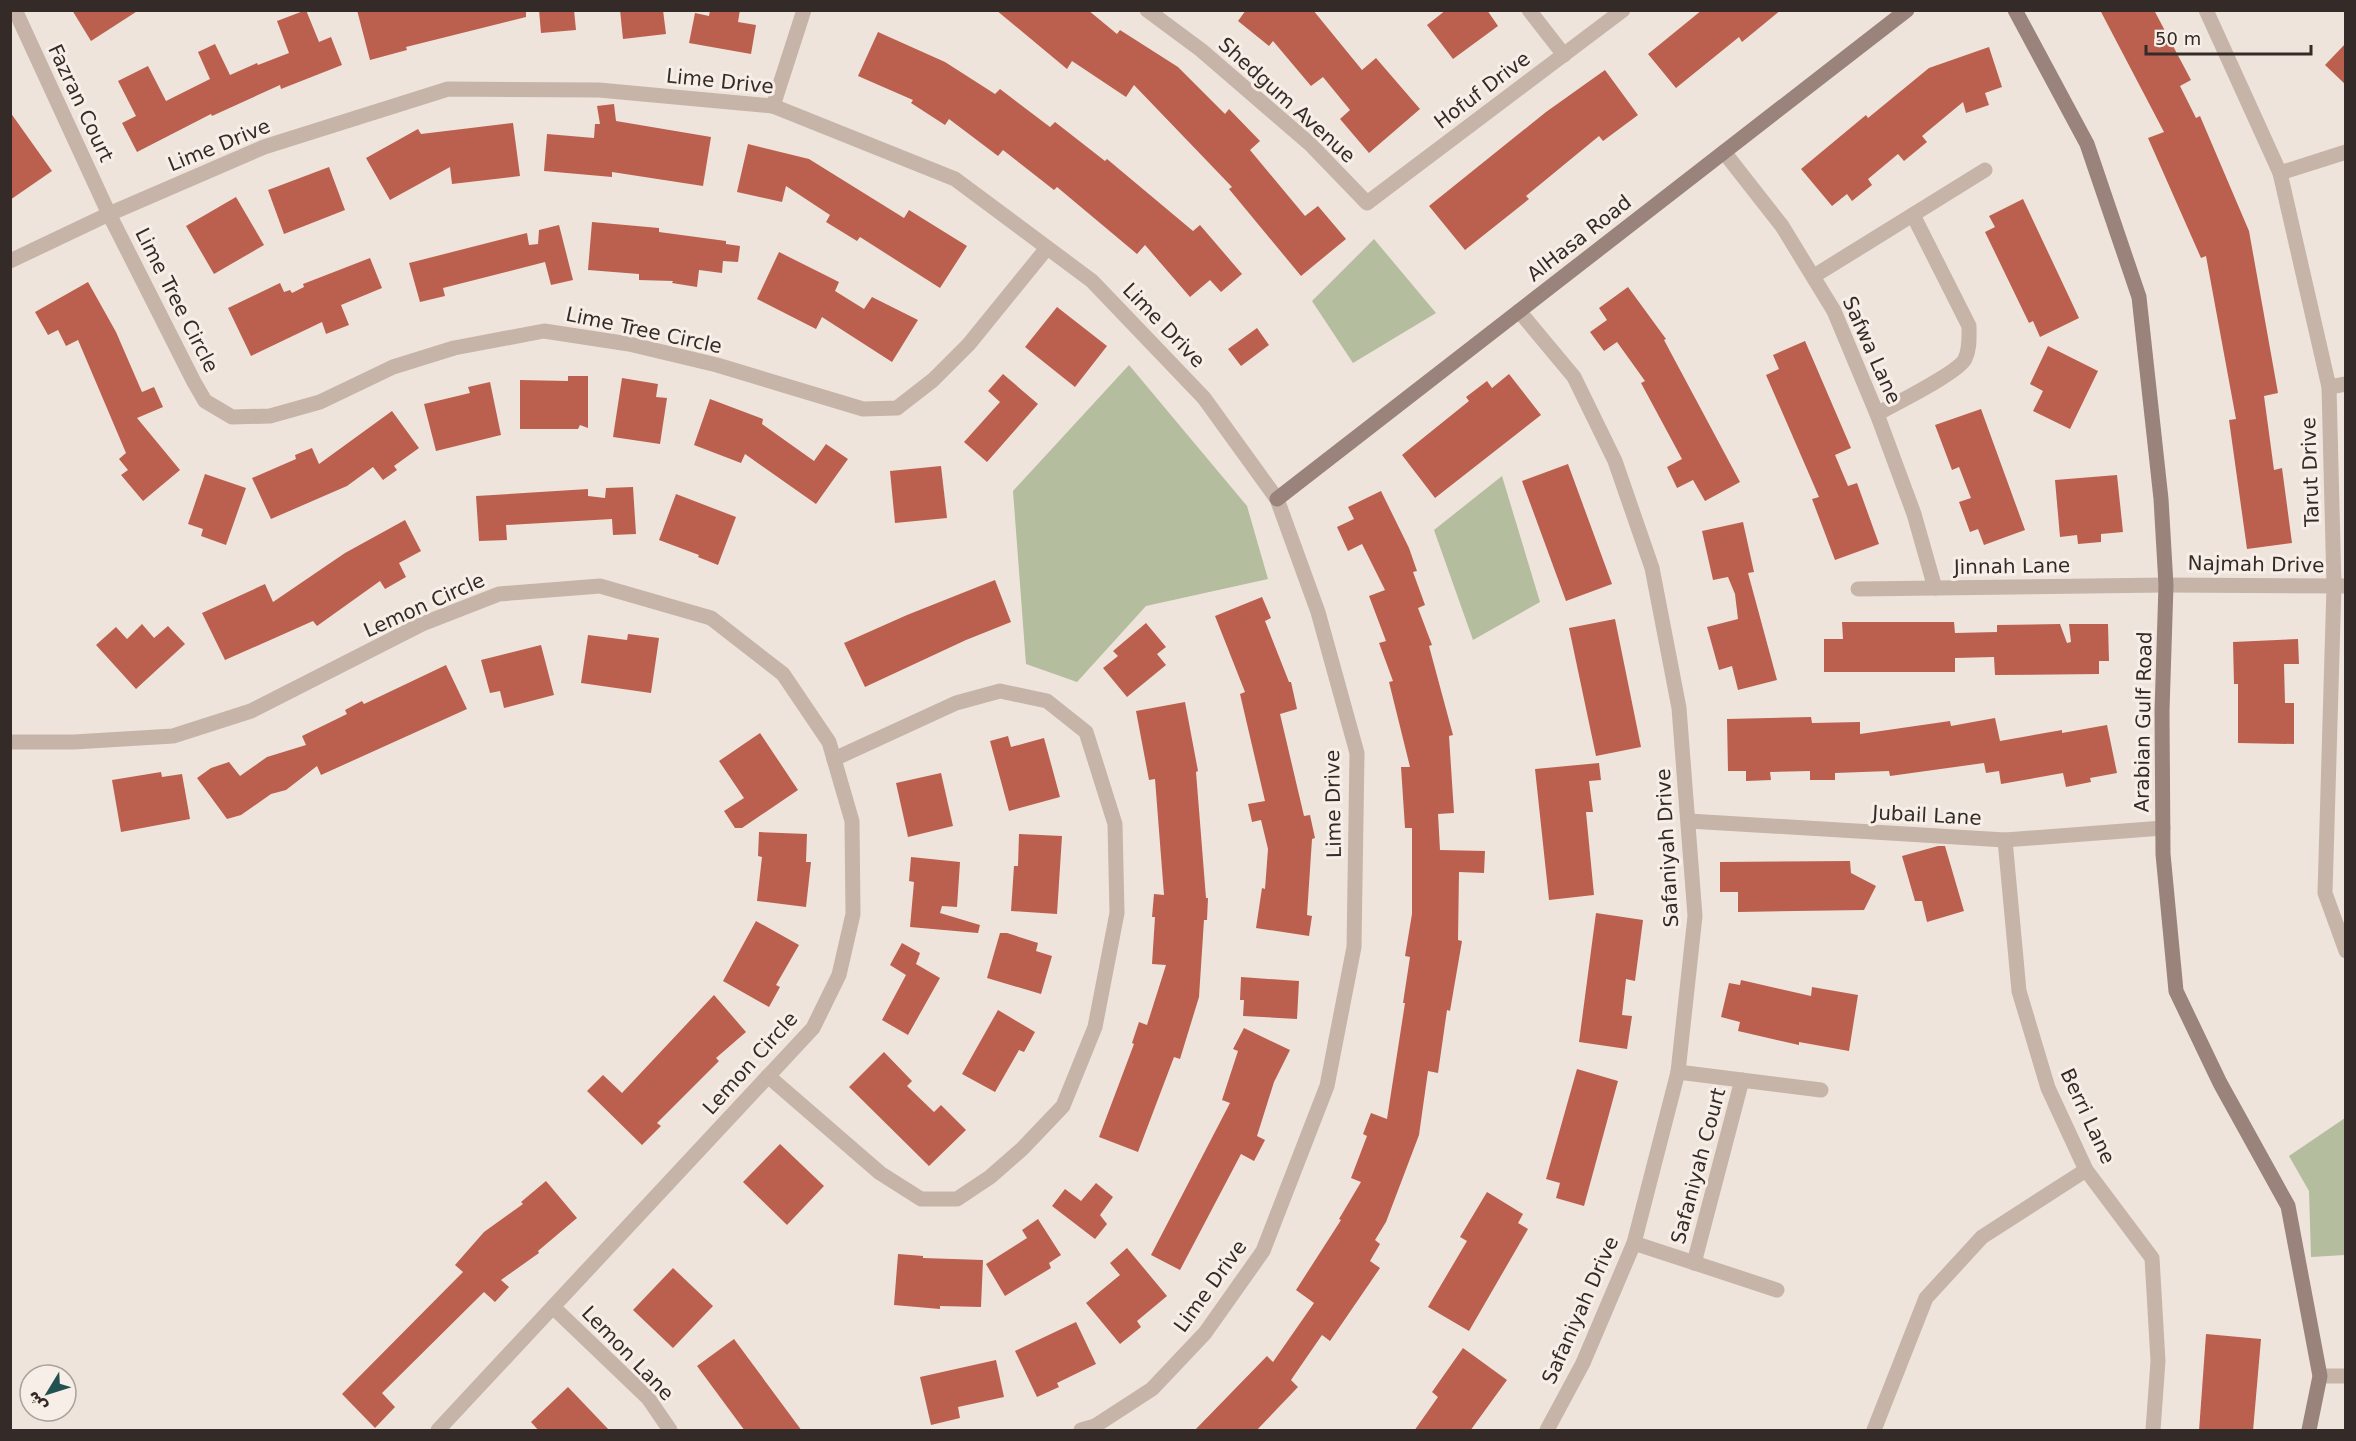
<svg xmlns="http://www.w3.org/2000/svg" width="2356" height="1441" viewBox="0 0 2356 1441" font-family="'DejaVu Sans',Cairo,sans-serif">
<rect width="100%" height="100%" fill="#efe4db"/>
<g fill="#b4bd9d">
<path d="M1374,239L1436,313L1353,363L1312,301Z"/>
<path d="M1129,365L1247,506L1268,579L1146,606L1077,682L1026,664L1013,491Z"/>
<path d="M1502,476L1540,602L1473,640L1434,530Z"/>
<path d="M2345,1118V1255L2311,1257L2309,1191L2289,1156Z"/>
</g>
<g fill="#bb604e">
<path d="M72,10H139L91,41Z"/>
<path d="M306,10L319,42L331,37L342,65L281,89L280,85L212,116L211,114L137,152L122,123L136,116L118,81L148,66L166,101L210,79L198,52L215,44L230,75L257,63L258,65L289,53L277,21Z"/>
<path d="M357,10H526V17L406,47L407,50L370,60Z"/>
<path d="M539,10H574L576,30L541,33Z"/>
<path d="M620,10H663L666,34L623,39Z"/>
<path d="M710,10H740L738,22L756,25L751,54L689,43L695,13L709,16Z"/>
<path d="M996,10H1088L1117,34L1120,30L1178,67L1225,114L1229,109L1260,141L1250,150L1305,216L1318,206L1346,239L1301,276L1229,189L1232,187L1134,85L1126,97L1072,61L1067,69Z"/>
<path d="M1246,10H1313L1362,70L1376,58L1420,109L1369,153L1340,119L1350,110L1323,77L1311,86L1273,41L1269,46L1238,21Z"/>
<path d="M1446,10H1487L1498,26L1453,59L1427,25Z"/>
<path d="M1702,10H1781L1742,42L1739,37L1676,88L1648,54Z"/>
<path d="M2100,10H2154L2191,80L2180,86L2196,118L2200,116L2249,231L2278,393L2264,396L2274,470L2282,468L2292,543L2247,549L2229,420L2236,419L2206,256L2201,258L2148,138L2164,132Z"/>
<path d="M878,32L945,62L995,94L1000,89L1050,127L1055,122L1105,161L1107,159L1193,231L1200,225L1242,274L1221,292L1210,280L1190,297L1145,245L1137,254L1057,187L1054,190L1003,150L998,156L949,119L945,125L911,103L913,100L858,76Z"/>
<path d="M2346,43V85L2325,65Z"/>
<path d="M1989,47L2002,87L1985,93L1989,105L1966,113L1963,102L1922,136L1927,142L1904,161L1898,154L1868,179L1872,185L1852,201L1847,194L1832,206L1801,169L1866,115L1868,118L1929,68Z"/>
<path d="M1605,70L1638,115L1603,141L1599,136L1526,196L1529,199L1465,250L1429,206L1546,112Z"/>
<path d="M614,104L616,121L711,137L703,186L612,172V177L544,171L547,134L594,138L595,124H600L597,106Z"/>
<path d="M10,112L52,171L10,200Z"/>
<path d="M513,123L520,176L452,184L450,167L390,200L366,158L418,129L421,134Z"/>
<path d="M748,144L809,159L904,218L909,210L967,246L940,288L860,237L857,241L826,222L830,215L786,186L782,202L737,192Z"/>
<path d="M329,167L345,210L284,234L268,190Z"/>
<path d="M236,197L264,245L214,274L186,226Z"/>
<path d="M2023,199L2079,318L2040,337L2033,321L2029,323L1985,232L1995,227L1989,216Z"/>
<path d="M592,222L659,228V232L726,241V244L740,246L738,262L723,261L722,273L699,270L697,287L672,283L673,281L639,280V274L588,270Z"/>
<path d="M559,225L573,280L551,285L545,262L443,288L445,296L420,302L409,263L527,233L529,245L538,244L539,230Z"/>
<path d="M779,252L839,282L835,291L864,309L872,297L918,320L892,362L822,317L816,329L757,299Z"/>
<path d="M370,258L382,288L341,305L349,325L326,334L322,322L251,356L228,308L280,283L284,292L290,290L292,293L304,287L303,284Z"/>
<path d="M88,282L116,332L142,392L154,387L163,407L137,418L180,470L143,501L121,475L128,470L119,459L126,453L78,340L66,346L58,330L48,335L35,312Z"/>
<path d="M1628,287L1666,339L1664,340L1740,482L1705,501L1693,480L1677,488L1667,467L1682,459L1641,383L1645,381L1617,342L1604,351L1590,332L1607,320L1599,308Z"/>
<path d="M1057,307L1107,346L1075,387L1025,347Z"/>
<path d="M1257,328L1269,345L1241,366L1228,349Z"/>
<path d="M1805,341L1851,448L1835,455L1848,486L1857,483L1879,544L1835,560L1812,499L1819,497L1766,375L1779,369L1773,355Z"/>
<path d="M2048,346L2098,371L2070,429L2033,411L2043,391L2030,384Z"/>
<path d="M1003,374L1038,404L987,462L964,442L1000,402L988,391Z"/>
<path d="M1509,374L1541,415L1435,498L1402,455L1469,401L1466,397L1487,381L1492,388Z"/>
<path d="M568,376H588V428L580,425L578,429H520V380L568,381Z"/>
<path d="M622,378L658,384L656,397L667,398L660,444L613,437Z"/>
<path d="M490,382L501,435L436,451L424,404L470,393L468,387Z"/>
<path d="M710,399L763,419L762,424L814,461L826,444L848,459L816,504L745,454L741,463L694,445Z"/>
<path d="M1981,409L2025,530L1984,545L1978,529L1970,532L1959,502L1971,498L1959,467L1952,470L1935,425Z"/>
<path d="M392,411L419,448L394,466L397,470L383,480L373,467L347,486L271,519L252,478L296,459L295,455L312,448L319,464Z"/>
<path d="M1568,464L1612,584L1566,601L1522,481Z"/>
<path d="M941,466L947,518L895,523L890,471Z"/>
<path d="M205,474L246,488L226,545L201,536L203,529L188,524Z"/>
<path d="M2117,475L2123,532L2101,534V542L2078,544L2077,535L2060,537L2055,480Z"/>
<path d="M633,487L636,534L613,535L612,519L506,525L507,540L479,541L476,496L588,489V496L605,498L606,488Z"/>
<path d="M1381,491L1409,548L1417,571L1413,572L1425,605L1418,608L1432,645L1429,646L1453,735L1449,736L1454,813L1438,814L1440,850L1485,851L1484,873L1459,872L1458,940L1462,941L1450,1011L1447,1010L1438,1073L1428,1071L1419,1135L1386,1222L1375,1240L1380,1244L1370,1261L1380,1268L1330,1341L1322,1335L1291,1380L1298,1387L1256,1431H1194L1267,1356L1273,1362L1314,1303L1296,1290L1341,1220L1339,1219L1361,1182L1351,1178L1367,1136L1363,1134L1371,1113L1387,1119L1405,1003H1403L1410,957L1405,956L1412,914V828H1405L1401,767H1410L1389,682L1393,681L1379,643L1386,641L1369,596L1385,590L1362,544L1348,551L1337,527L1354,519L1348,507Z"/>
<path d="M676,494L736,517L718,565L698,557L699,555L659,540Z"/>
<path d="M405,520L421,551L399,563L406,577L385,589L380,581L317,626L313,621L225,660L202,613L265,584L273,602L345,553Z"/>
<path d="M1743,522L1754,572L1748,573L1777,680L1738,690L1732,666L1719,670L1707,627L1738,619L1735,594L1728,577L1713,580L1702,531Z"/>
<path d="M995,580L1011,622L966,640L865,687L844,643L907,615Z"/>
<path d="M1262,597L1271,618L1265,621L1289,682H1291L1297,709L1280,714L1304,816L1310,815L1315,838L1312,839L1307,915L1312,916L1309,936L1256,928L1262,888L1265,889L1268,849L1261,820L1252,822L1248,804L1265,801L1240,694L1245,692L1215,616Z"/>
<path d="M1615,619L1641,747L1596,756L1569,628Z"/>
<path d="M1842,622H1954L1955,633L1997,632V625L2060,624L2067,643L2071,642L2069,624H2108L2109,661H2099V674L1995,675L1994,657L1955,658V672H1824V639H1843Z"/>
<path d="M1146,623L1166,647L1157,654L1166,665L1127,697L1103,668L1118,656L1113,651Z"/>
<path d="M142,624L154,638L168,626L185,644L136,689L96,645L116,627L127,639Z"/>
<path d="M628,634L659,638L651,693L581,683L588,635L627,640Z"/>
<path d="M2298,639L2299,664H2284L2285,703H2294V744L2238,743V684H2234L2233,642Z"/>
<path d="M541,645L554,695L504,708L500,691L490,693L481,660Z"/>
<path d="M446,665L467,709L321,775L317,766L286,790L271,794L241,815L227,819L197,778L211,768L229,762L240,776L267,757L306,745L302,736L347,714L345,710L362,701L364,704Z"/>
<path d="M1185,702L1198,771L1196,772L1206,898H1208L1207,920H1204L1199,997L1180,1059L1174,1057L1138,1152L1099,1137L1134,1044L1132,1043L1139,1022L1147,1025L1166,965L1152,964L1155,917H1152L1154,894L1164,895L1155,779L1149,780L1136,711Z"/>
<path d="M1811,717L1812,723L1860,722V734L1950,721L1951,726L1995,718L2000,741L2062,730V733L2107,725L2117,773L2090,778L2091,782L2066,787L2063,773L2001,784L1999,771L1986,773L1984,763L1890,776L1889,771L1835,773V780H1810V771L1770,772L1771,780L1746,781V771H1728L1727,719Z"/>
<path d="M760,733L798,790L742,828H735L724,811L744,798L719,761Z"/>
<path d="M1008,736L1011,747L1044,738L1060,797L1009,811L990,741Z"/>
<path d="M1599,763L1601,780L1589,781L1593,812H1586L1594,895L1549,900L1535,769Z"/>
<path d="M161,772L162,777L182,774L190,819L121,832L112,780Z"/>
<path d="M941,773L953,826L908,837L896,783Z"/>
<path d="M759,832L807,834L806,862H811L806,907L757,901L762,857L758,856Z"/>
<path d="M1019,834L1062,836L1057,914L1011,911L1014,866H1018Z"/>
<path d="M1938,846H1945L1964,911L1927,922L1922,901H1915L1902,856Z"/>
<path d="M911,857L960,862L957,907L942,906L940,913L980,925L978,933L910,927L914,882L909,881Z"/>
<path d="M1850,861L1851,873L1876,886L1864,910L1738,912V892H1720V862Z"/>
<path d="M1596,913L1643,920L1635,981L1626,979L1622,1015L1632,1016L1627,1049L1579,1042Z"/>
<path d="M756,921L799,945L776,985L780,987L769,1007L723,981Z"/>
<path d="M1000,933H1007L1038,943L1036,951L1052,956L1041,994L987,978Z"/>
<path d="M902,943L920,953L916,964L940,978L908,1035L882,1020L906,975L890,965Z"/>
<path d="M1241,977L1299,981L1297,1019L1243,1016L1244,1000H1240Z"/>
<path d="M1741,980L1811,996L1812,987L1858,995L1849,1051L1799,1042V1045L1738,1031L1740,1022L1721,1017L1729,983L1740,985Z"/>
<path d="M714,995L746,1032L716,1058L719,1061L657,1123L661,1126L642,1145L587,1091L603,1075L622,1093Z"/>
<path d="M998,1010L1035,1032L1024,1052L1019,1050L995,1092L962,1074Z"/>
<path d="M1244,1028L1290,1050L1274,1082L1257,1136L1265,1140L1254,1161L1241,1154L1180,1270L1151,1255L1230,1103L1222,1100L1238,1051L1233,1049Z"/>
<path d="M884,1052L912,1081L907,1086L934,1112L941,1105L966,1130L929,1166L849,1087Z"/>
<path d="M1577,1069L1618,1081L1584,1206L1556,1198L1560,1183L1546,1179Z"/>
<path d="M780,1144L824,1186L787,1225L743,1182Z"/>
<path d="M546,1181L577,1218L538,1251L539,1253L501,1280L509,1287L495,1302L484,1292L382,1393L395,1407L375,1428L342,1394L463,1272L455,1265L484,1232L523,1204L521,1202Z"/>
<path d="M1096,1183L1113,1197L1100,1215L1107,1224L1095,1239L1052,1206L1065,1189L1081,1201Z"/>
<path d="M1487,1192L1523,1214L1518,1223L1528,1229L1469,1331L1428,1307L1467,1241L1460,1237Z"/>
<path d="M1038,1219L1061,1255L1049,1263L1051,1268L1005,1296L986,1264L1027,1238L1022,1230Z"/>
<path d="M1127,1248L1167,1296L1137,1321L1141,1327L1120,1344L1086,1303L1120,1275L1110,1263Z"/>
<path d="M898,1254L923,1256V1258L983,1260L981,1307L940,1306V1309L894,1305Z"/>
<path d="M673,1268L713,1306L673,1348L633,1310Z"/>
<path d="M1076,1322L1096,1364L1057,1383L1059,1387L1037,1397L1015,1351Z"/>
<path d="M2206,1334L2261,1339L2253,1431H2199Z"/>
<path d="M734,1339L802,1431H745L697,1366Z"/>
<path d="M1463,1348L1507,1380L1470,1431H1414L1438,1397L1432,1392Z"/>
<path d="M996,1360L1004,1397L958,1407L960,1418L931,1425L920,1377Z"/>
<path d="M568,1387L610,1431H539L531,1422Z"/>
</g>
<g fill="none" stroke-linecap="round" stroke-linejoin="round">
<g stroke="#c6b4a8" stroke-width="15">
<path d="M15,10L109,214L194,382L205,401L232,417L270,416L320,402L393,367L454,348L544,331L629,344L717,365L863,409L897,408L933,380L969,344L1047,248"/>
<path d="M1147,10L1201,50L1310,144L1367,203L1623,10"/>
<path d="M1529,10L1564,55"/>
<path d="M2206,10L2280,173L2329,387L2334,586L2325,893L2346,951"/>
<path d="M773,106L804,10"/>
<path d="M1724,152L1782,226L1834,311L1877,414L1914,514L1935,588"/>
<path d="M2280,173L2346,152"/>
<path d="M10,261L109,214L264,147L448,89L599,90L773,106L955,179L1092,281L1204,398L1277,499L1318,612L1357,753L1354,947L1327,1086L1263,1251L1205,1333L1152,1389L1095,1426L1081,1430"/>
<path d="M1814,276L1985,170"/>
<path d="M1519,311L1574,377L1615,461L1652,568L1679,708L1695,916L1678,1072L1634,1243L1583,1363L1547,1430"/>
<path d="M2329,387L2346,384"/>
<path d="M1877,414C1894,404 1958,373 1965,359C1970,349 1969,337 1969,326L1913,215"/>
<path d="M1858,589L2166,585L2346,586"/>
<path d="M10,742H74L173,736L251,711L422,624L499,594L600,586L711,618L783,674L829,742L852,821L853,914L839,975L813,1028L438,1430"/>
<path d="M1689,821L2005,840L2163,828"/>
<path d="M2005,840L2019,991L2048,1088L2086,1170L2152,1258L2158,1361L2153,1430"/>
<path d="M1678,1072L1821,1090"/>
<path d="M768,1076L880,1173L921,1199H957L990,1177L1022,1149L1063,1106L1095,1027L1117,913L1115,824L1086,732L1047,701L1000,691L956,703L834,759"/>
<path d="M1634,1243L1777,1290"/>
<path d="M1694,1263L1742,1080"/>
<path d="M553,1307L648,1398L670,1430"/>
<path d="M2320,1376H2346"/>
<path d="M1874,1430L1926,1298L1982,1237L2086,1170"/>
</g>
<g stroke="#99837a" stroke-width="15">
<path d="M2015,10L2087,144L2139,297L2161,499L2166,585L2162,711L2163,854L2176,991L2220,1083L2288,1206L2320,1376L2309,1430"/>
<path d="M1277,499L1907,10"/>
</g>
</g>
<g text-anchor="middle" stroke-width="6" stroke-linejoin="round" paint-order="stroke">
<g font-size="20" fill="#342b28" stroke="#f7efe7">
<text transform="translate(720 81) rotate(6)" y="7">Lime Drive</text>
<text transform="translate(1482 90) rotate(-37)" y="7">Hofuf Drive</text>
<text transform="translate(1287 100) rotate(42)" y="7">Shedgum Avenue</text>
<text transform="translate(81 103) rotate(65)" y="7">Fazran Court</text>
<text transform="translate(219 145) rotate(-22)" y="7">Lime Drive</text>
<text transform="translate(1579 238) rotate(-38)" y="7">AlHasa Road</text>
<text transform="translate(177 300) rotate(63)" y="7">Lime Tree Circle</text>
<text transform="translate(1164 325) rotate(46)" y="7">Lime Drive</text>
<text transform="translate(644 330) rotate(12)" y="7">Lime Tree Circle</text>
<text transform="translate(1872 350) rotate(66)" y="7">Safwa Lane</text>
<text transform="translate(2310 472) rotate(-92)" y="7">Tarut Drive</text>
<text transform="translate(2256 564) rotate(1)" y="7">Najmah Drive</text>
<text transform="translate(2012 566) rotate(-1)" y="7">Jinnah Lane</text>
<text transform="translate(424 605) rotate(-24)" y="7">Lemon Circle</text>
<text transform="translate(2143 722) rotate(-89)" y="7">Arabian Gulf Road</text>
<text transform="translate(1333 804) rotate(-91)" y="7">Lime Drive</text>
<text transform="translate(1927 815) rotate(3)" y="7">Jubail Lane</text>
<text transform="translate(1667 848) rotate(-93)" y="7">Safaniyah Drive</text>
<text transform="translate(750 1063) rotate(-48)" y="7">Lemon Circle</text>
<text transform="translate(2088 1116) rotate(65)" y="7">Berri Lane</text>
<text transform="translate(1698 1166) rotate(-75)" y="7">Safaniyah Court</text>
<text transform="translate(1210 1286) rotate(-54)" y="7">Lime Drive</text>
<text transform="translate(1580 1310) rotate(-66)" y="7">Safaniyah Drive</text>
<text transform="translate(628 1353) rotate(46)" y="7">Lemon Lane</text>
</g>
</g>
<rect width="2356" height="1441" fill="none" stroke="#342b28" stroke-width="24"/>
<g transform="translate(48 1393) rotate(232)"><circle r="28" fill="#f7efe7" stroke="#a9a19b" stroke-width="1.5"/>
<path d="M0-4.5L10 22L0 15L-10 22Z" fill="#215151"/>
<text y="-9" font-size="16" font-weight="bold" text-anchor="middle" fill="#342b28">ش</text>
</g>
<path d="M2146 45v9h165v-9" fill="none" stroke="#342b28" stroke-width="3"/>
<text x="2155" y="45" font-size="18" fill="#342b28" stroke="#f7efe7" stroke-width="4.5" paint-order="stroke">50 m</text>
</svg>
